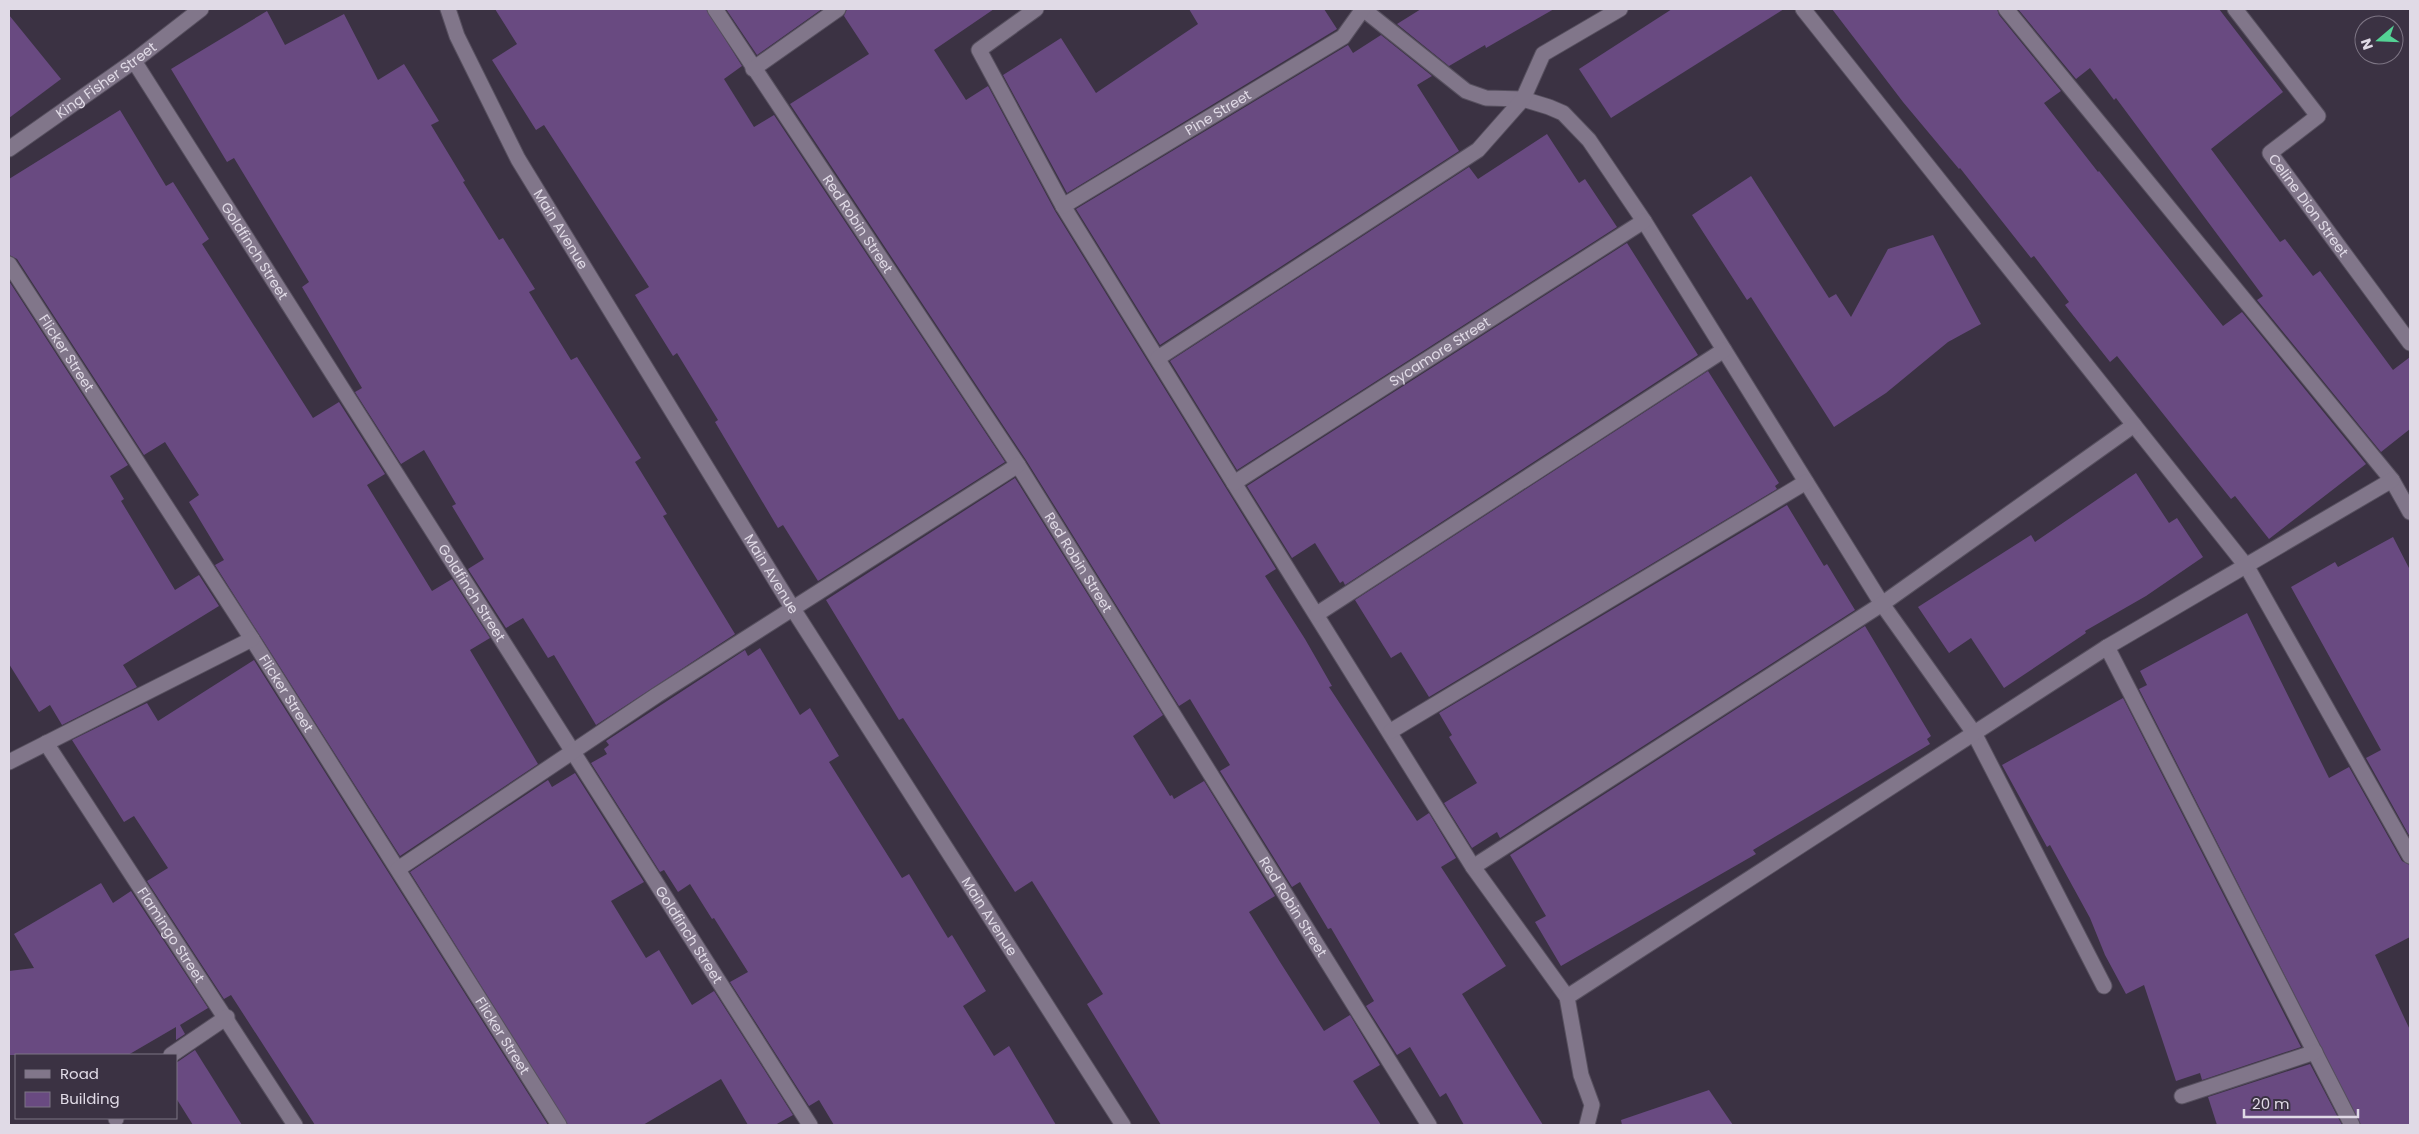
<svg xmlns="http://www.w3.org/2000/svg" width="2419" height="1134" viewBox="0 0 2419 1134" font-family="Poppins,sans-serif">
<rect width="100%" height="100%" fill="#3b3243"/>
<g fill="#694a81">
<path d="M495,9H706L742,66L724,79L754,127L774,115L1005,462L818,581L783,525L778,528L715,422L718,420L677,353L673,356L635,295L649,287L544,125L536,130L492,60L517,44Z"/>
<path d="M726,9H822L757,55Z"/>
<path d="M847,9H994L934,50L966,100L988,86L1055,211L1276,569L1265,576L1305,639L1332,686L1329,687L1417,821L1429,813L1456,858L1441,867L1506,966L1462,994L1543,1125H1464L1446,1093L1440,1097L1410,1047L1397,1055L1366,1006L1374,1001L1331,928L1328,929L1300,882L1292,887L1220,771L1230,765L1190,699L1179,706L1026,460L790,104L869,54L844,16Z"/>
<path d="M1189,9H1324L1337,29L1067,193L1003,75L1061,38L1096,93L1198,24Z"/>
<path d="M1421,9H1554L1486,48L1485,45L1449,66L1397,24Z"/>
<path d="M1672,9H1784L1611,118L1579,69Z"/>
<path d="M1832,9H1997L1999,15L2061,91L2044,103L2098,172L2099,171L2223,326L2242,312L2366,464L2269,539L2235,496L2231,499L2117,356L2110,362L2065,305L2069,302L2034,256L2031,258L1960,168L1959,169L1903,102Z"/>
<path d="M2018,9H2219L2283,92L2211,149L2280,242L2285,239L2313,276L2320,271L2393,370L2410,357V429L2381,452L2257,300L2263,296L2116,98L2114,100L2090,68L2076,79Z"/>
<path d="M267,11L285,45L344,14L378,80L404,64L439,121L431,125L465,181L463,182L499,240L503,238L535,289L529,292L571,360L577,357L641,458L635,462L667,514L663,516L735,634L596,725L554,655L548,658L523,618L506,628L468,569L484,559L452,506L456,504L424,450L401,464L355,392L362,388L302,287L309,282L234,158L227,162L171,69Z"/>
<path d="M9,15L61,79L9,118Z"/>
<path d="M1381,35L1432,76L1417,85L1459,151L1160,345L1076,209L1348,45L1353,53Z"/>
<path d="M120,110L166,186L173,182L209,239L202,244L313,418L339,402L385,474L367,485L432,591L452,579L490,638L470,650L538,764L400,856L215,565L224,560L189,502L199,495L165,442L144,455L17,259L9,255V179Z"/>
<path d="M1547,134L1579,183L1585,179L1617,227L1237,470L1170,361L1469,167L1478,179Z"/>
<path d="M1751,176L1829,298L1836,294L1851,317L1888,249L1933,235L1981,324L1948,342L1886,393L1834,427L1751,297L1747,300L1692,215Z"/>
<path d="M1627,243L1698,355L1345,585L1343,581L1340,583L1315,543L1292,558L1247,486Z"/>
<path d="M9,281L128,465L110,476L124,499L121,501L175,590L199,575L219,606L123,665L137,687L62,725L50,705L39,712L9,664Z"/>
<path d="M1708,371L1779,483L1775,486L1777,489L1429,697L1401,652L1391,658L1355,600Z"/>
<path d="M2136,473L2169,523L2177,518L2203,557L2146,596L2085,631L2086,633L2004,688L1971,638L1949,653L1918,607L2031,535L2035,542Z"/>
<path d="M1015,478L1163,715L1133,736L1170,796L1172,795L1174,799L1204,781L1275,896L1249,912L1280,962L1324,1031L1350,1015L1380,1065L1353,1081L1381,1125H1161L1087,1004L1103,994L1032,881L1015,892L903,718L899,720L826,600Z"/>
<path d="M1787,505L1824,566L1827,564L1855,610L1500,838L1497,832L1472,848L1444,803L1477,783L1449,737L1452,735L1439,713Z"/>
<path d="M2393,537L2410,570V837L2366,758L2381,750L2291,587L2335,562L2338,567Z"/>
<path d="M2247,613L2329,778L2349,767L2402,861L2410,865V937L2375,955L2410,1030V1125H2361L2139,689L2147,685L2140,671Z"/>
<path d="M1865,626L1931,736L1927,739L1930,744L1753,850L1756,854L1561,966L1535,922L1546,916L1510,855Z"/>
<path d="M760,648L800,715L810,708L839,756L829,762L902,878L909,874L948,938L952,935L986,991L963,1006L994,1056L1009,1046L1056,1125H834L819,1100L809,1106L730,982L748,972L714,918L712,919L690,884L678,892L664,870L660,872L591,763L607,754L604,749L609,745L606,741L745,650L748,656Z"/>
<path d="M254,660L548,1125H315L231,995L224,999L147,881L168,868L134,816L124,822L72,740L147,703L158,721Z"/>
<path d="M2123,698L2301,1047L2202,1080L2200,1073L2176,1081L2144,985L2126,994L2105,955L2090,918L2050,845L2047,847L2002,765Z"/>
<path d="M575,773L644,882L611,901L646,958L659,950L692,1005L714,991L793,1115L775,1125H748L721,1079L643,1125H568L410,872L548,780L552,787Z"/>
<path d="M101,883L113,903L131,891L208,1008L180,1025L185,1034L176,1040V1027L128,1055H9V971L34,968L14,934Z"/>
<path d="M195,1050L242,1125H193L176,1098V1063Z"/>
<path d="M2310,1064L2342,1125H2217L2208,1097Z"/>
<path d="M1709,1090L1733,1125H1622L1621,1120Z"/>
</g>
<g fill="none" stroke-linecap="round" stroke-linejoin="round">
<g stroke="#57505f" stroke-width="17">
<g id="minor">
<path id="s1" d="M448,9L457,36L518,159L793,609L1123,1125"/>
<path id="s2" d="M715,9L1018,465L1429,1125"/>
<path d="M1036,9L979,50L1063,206L1234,483L1473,867L1567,997"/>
<path d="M1363,9L1466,91L1486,98L1523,99L1549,107L1563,113L1589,140L1644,221L1882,604L1974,733L2104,986"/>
<path d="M1803,9L2247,567L2410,856"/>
<path d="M2006,9L2392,480L2410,512"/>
<path id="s3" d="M2235,9L2318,116L2270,153L2410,343"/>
<path id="s4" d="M134,61L810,1125"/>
<path d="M753,69L838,9"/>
<path id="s5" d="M9,149L134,61L201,9"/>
<path id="s6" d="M1063,206L1343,37L1363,9"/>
<path id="s7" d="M9,264L252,639L559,1125"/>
<path d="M1158,358L1478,150L1523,99L1543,54L1620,9"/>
<path id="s8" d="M1234,483L1644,221"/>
<path d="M1317,614L1724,350"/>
<path d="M2107,647L2352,1125"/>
<path d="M1391,731L1806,482"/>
<path id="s9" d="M46,743L295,1125"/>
<path d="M9,762L252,639"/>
<path d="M1473,867L1882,604L2134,425"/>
<path d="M398,869L657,695L1018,465"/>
<path d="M171,1055L227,1017"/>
<path d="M2182,1096L2315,1052"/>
<path d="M116,1119V1118"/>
<path d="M1587,1125L1592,1105L1581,1075L1567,997L2107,647L2392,480"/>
</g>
</g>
<use href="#minor" stroke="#81768a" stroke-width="15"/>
</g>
<g text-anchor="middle" stroke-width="4" stroke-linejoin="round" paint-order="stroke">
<g font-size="14" fill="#e0dae6" stroke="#3b3243">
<text dy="5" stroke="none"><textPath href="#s5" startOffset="119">King Fisher Street</textPath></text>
<text dy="5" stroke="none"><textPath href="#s6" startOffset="181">Pine Street</textPath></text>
<text dy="5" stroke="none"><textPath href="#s3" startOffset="261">Celine Dion Street</textPath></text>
<text dy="5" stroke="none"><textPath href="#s2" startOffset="258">Red Robin Street</textPath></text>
<text dy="5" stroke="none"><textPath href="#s1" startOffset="248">Main Avenue</textPath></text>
<text dy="5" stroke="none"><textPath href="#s4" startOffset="225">Goldfinch Street</textPath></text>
<text dy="5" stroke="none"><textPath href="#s8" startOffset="244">Sycamore Street</textPath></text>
<text dy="5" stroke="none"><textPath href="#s7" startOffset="106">Flicker Street</textPath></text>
<text dy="5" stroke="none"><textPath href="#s2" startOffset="662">Red Robin Street</textPath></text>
<text dy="5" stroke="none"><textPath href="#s1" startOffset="652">Main Avenue</textPath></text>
<text dy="5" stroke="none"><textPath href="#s4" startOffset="630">Goldfinch Street</textPath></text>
<text dy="5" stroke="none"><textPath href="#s7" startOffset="511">Flicker Street</textPath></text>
<text dy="5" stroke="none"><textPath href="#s2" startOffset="1068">Red Robin Street</textPath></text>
<text dy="5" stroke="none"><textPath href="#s1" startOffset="1058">Main Avenue</textPath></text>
<text dy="5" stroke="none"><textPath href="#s9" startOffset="229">Flamingo Street</textPath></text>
<text dy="5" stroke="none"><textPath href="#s4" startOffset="1035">Goldfinch Street</textPath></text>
<text dy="5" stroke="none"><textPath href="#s7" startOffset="916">Flicker Street</textPath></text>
</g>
</g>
<rect width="2419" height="1134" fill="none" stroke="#e0dae6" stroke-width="20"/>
<rect x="15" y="1054" width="162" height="65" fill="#3b3243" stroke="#7d7584"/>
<rect x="25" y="1070" width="25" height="8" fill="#81768a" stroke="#7d7584"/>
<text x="60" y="1079" font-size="15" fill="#e0dae6">Road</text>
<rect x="25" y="1092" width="25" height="15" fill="#694a81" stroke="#7d7584"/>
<text x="60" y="1104" font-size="15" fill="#e0dae6">Building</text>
<g transform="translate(2379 40) rotate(251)"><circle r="24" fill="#3b3243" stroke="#7d7584"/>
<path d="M0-4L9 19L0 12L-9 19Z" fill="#54d395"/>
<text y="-8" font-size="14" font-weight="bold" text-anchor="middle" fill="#e0dae6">N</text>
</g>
<path d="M2244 1109v8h114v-8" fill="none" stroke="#e0dae6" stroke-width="2.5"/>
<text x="2252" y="1109" font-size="15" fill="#e0dae6" stroke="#3b3243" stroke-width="4" paint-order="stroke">20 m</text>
</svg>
